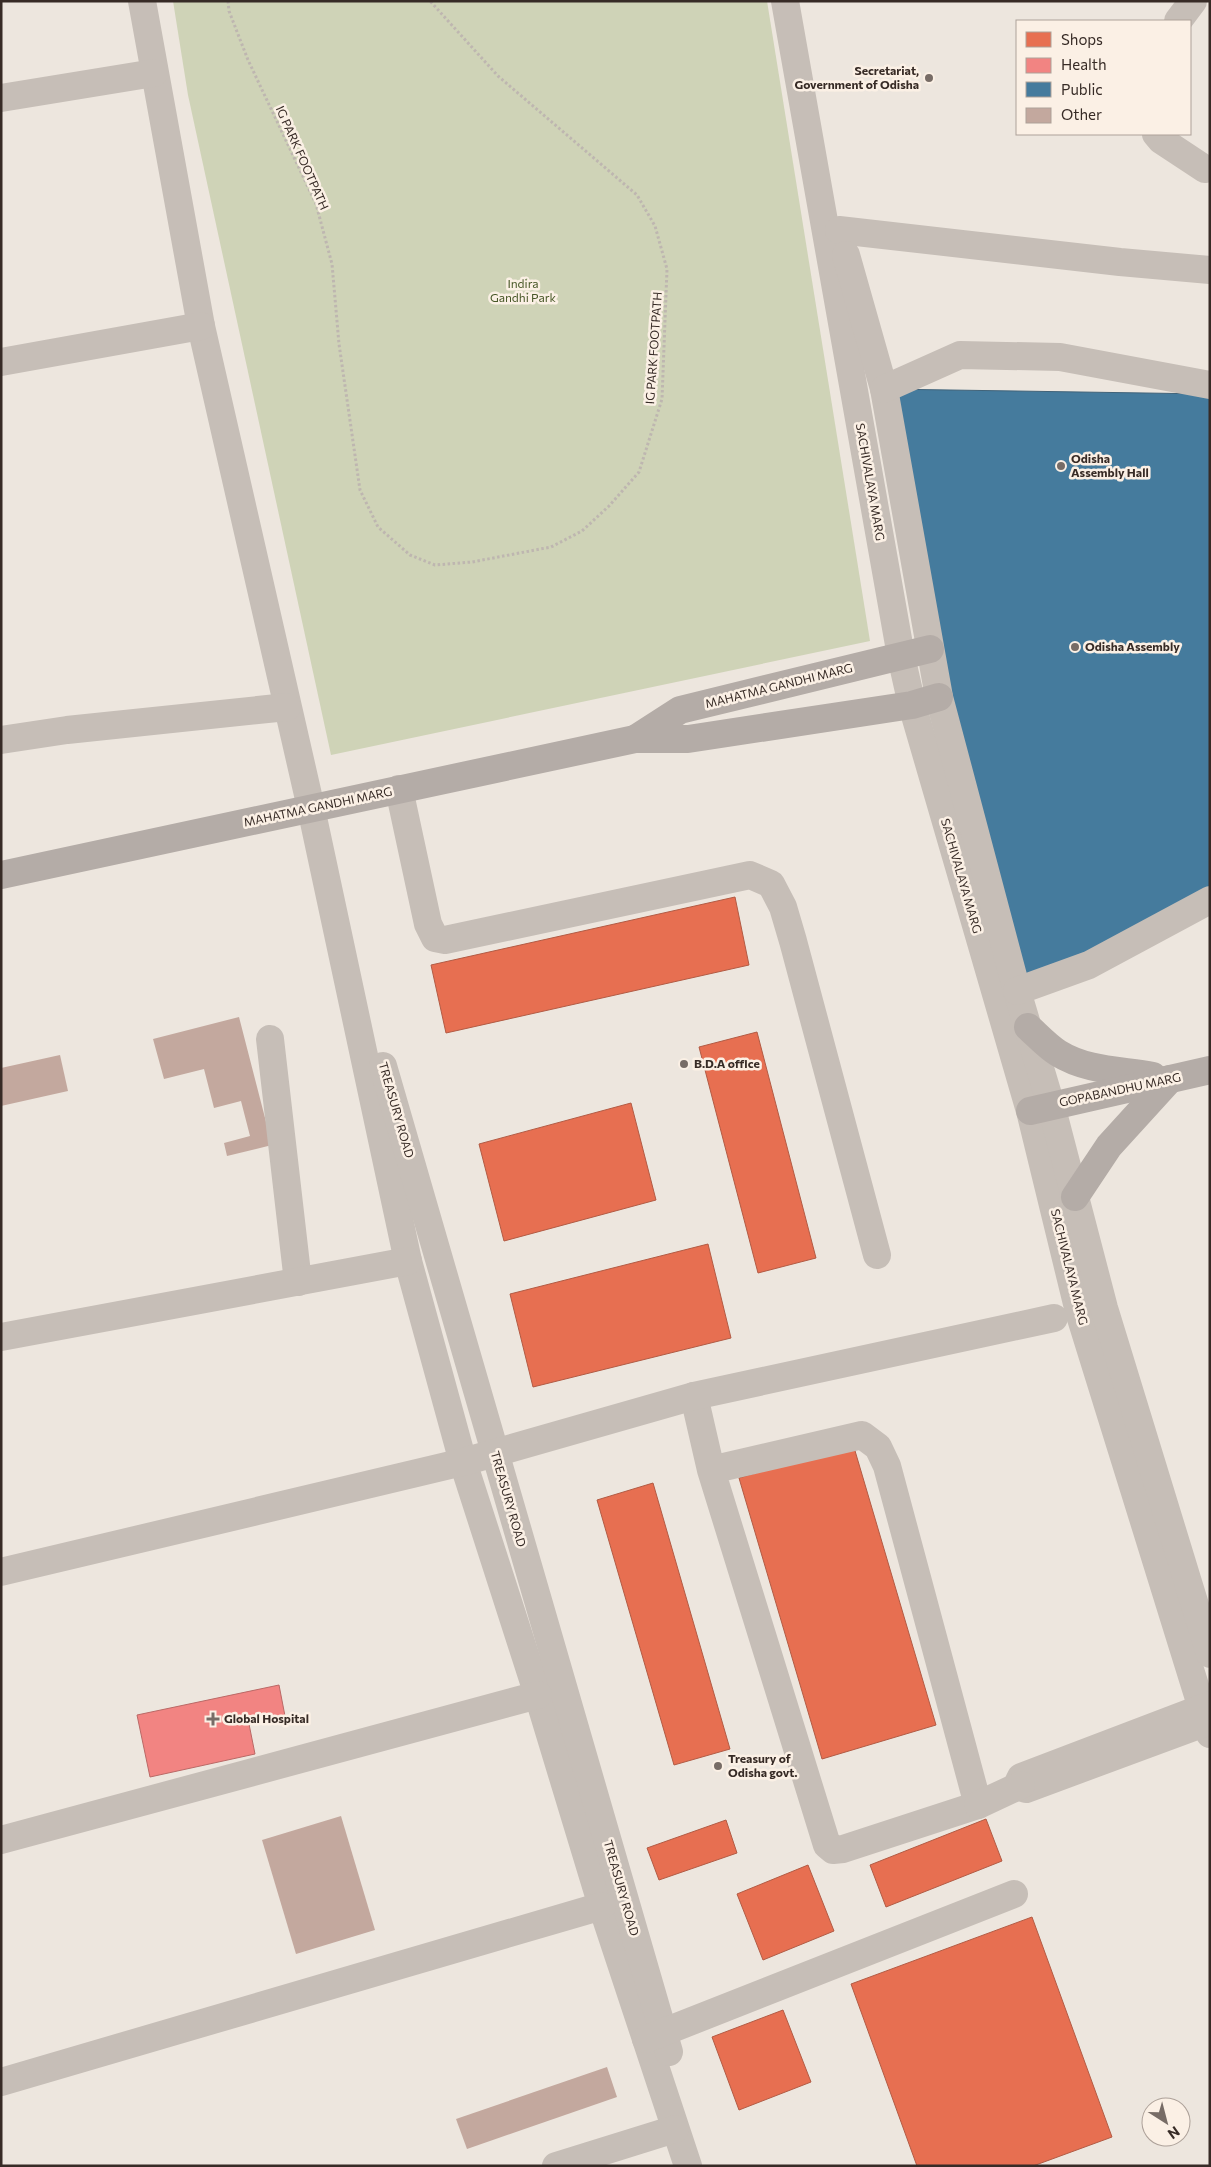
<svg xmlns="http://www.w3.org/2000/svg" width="1211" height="2167" viewBox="0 0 1211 2167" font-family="Commissioner,sans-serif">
<rect width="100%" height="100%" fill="#ede6de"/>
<path fill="#cfd3b7" d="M173,1H767L870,641L331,755L188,95Z"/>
<g fill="#e76f51" stroke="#b25b44">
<path d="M735,897L749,965L446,1033L431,965Z"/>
<path d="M757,1032L816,1258L758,1273L699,1047Z"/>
<path d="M631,1103L656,1200L504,1241L479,1144Z"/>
<path d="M708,1244L731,1338L533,1387L510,1294Z"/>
<path d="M853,1444L936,1725L822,1759L739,1478Z"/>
<path d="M653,1483L730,1749L674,1765L597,1500Z"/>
<path d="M986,1819L1002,1861L886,1907L870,1865Z"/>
<path d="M726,1820L737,1853L659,1880L647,1848Z"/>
<path d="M808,1865L834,1931L763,1960L737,1894Z"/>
<path d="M1032,1917L1112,2137L1033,2166H917L851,1984Z"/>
<path d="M783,2010L811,2082L739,2110L712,2037Z"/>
</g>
<path fill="#f28482" stroke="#ba6966" d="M279,1685L285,1716L249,1724L255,1754L150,1777L137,1715Z"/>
<path fill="#457b9d" stroke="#416379" d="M884,389L1210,394V900L1017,991Z"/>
<g fill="#c3a89e">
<path d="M239,1017L272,1145L227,1156L224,1143L250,1136L241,1101L214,1108L204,1069L164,1079L153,1039Z"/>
<path d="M60,1055L68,1091L1,1106V1068Z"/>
<path d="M341,1816L375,1930L296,1954L262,1840Z"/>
<path d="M607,2067L617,2097L467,2149L456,2119Z"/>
</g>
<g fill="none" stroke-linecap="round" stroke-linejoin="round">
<path stroke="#beb6b0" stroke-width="3" stroke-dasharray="2.5 2.5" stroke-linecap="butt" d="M228,1L229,11L248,60L316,204L332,264L339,344L360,490L378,527L410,555L435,565L472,562L551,547L582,531L609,506L639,472L662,399L667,269L655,226L637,195L498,76L430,1"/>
<g stroke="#c6beb7" stroke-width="28">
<path d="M142,1L201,326L311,808L408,1261L463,1462L538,1695L602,1906L688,2166"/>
<path d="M785,1L901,656L912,705L1030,1111L1079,1312L1210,1734"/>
<path d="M1178,21L1193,1"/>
<path d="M1,98L154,73"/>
<path d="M1156,134L1161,140L1205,169"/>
<path d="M839,230L1120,262L1210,270"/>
<path d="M846,255L884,389L939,697L1017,991L1051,1105L1104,1308L1210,1654"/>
<path d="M1,362L201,326"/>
<path d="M884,389L960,355L1060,357L1210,385"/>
<path d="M1,740L67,730L287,707"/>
<path d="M399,789L428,924L435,938L445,940L750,875L771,884L783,907L793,941L877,1255"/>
<path d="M1017,991L1089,965L1210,900"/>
<path d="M270,1039L298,1282"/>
<path d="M383,1066L669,2052"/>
<path d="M1,1337L408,1261"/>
<path d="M694,1396L711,1470L827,1845L833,1850L843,1849L978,1805L887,1466L878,1447L862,1435L711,1470"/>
<path d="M1,1572L463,1462L694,1396L1054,1318"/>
<path d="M1210,1705L1021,1777L1019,1781L1023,1788L1026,1789L1210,1721"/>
<path d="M978,1805L1021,1785"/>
<path d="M1,1840L538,1695"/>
<path d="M646,2039L1014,1894"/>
<path d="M1,2082L602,1906"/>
<path d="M556,2166L675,2129"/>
</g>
<g stroke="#b4aca7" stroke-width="28">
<path d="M635,739L680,710L930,649"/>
<path d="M1,875L635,739H688L912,705L939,697"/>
<path d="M1028,1027C1037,1035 1047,1046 1058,1053C1087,1071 1120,1070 1153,1076"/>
<path d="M1030,1111L1210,1070"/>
<path d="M1075,1197L1109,1146L1170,1079"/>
</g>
</g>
<g fill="#776c66" stroke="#fbf0e5" stroke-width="2">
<circle cx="929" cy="78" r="5"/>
<circle cx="1061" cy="466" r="5"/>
<circle cx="1075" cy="647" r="5"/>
<circle cx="684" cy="1064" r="5"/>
<path d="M210.5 1711.5h5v5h5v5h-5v5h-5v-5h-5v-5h5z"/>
<circle cx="718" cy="1766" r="5"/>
</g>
<g text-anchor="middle" stroke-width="5" stroke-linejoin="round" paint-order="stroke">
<g font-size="12" font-weight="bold" fill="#372b26" stroke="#fbf0e5" text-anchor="start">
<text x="919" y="75" text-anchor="end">Secretariat,<tspan x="919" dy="14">Government of Odisha</tspan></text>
<text x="1071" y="463">Odisha<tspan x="1071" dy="14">Assembly Hall</tspan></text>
<text x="1085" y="651">Odisha Assembly</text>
<text x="694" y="1068">B.D.A office</text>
<text x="224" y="1723">Global Hospital</text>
<text x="728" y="1763">Treasury of<tspan x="728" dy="14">Odisha govt.</tspan></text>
</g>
<g font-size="12" fill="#372b26" stroke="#fbf0e5">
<text transform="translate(302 158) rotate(66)" y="4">IG PARK FOOTPATH</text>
<text transform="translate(654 348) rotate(-86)" y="4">IG PARK FOOTPATH</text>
<text transform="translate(870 482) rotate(80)" y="4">SACHIVALAYA MARG</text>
<text transform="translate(779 686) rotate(-14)" y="4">MAHATMA GANDHI MARG</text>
<text transform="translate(318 807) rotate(-12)" y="4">MAHATMA GANDHI MARG</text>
<text transform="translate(961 876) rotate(74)" y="4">SACHIVALAYA MARG</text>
<text transform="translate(1120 1090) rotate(-12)" y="4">GOPABANDHU MARG</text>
<text transform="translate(396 1110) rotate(74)" y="4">TREASURY ROAD</text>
<text transform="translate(1069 1267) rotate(76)" y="4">SACHIVALAYA MARG</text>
<text transform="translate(508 1499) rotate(74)" y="4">TREASURY ROAD</text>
<text transform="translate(621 1888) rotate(74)" y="4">TREASURY ROAD</text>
</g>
<g font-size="12" fill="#475727" stroke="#fbf0e5">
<text x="523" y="288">Indira<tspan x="523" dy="14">Gandhi Park</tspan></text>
</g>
</g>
<rect width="1211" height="2167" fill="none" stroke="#372b26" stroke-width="5"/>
<rect x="1016" y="20" width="175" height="115" fill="#fbf0e5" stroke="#ada199"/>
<rect x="1026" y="32" width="25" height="15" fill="#e76f51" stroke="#ada199"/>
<text x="1061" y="45" font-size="15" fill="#372b26">Shops</text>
<rect x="1026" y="58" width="25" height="15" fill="#f28482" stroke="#ada199"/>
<text x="1061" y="70" font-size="15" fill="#372b26">Health</text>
<rect x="1026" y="82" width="25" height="15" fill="#457b9d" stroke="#ada199"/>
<text x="1061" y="95" font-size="15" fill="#372b26">Public</text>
<rect x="1026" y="108" width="25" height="15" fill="#c3a89e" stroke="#ada199"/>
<text x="1061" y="120" font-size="15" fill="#372b26">Other</text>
<g transform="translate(1166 2122) rotate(144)"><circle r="24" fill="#fbf0e5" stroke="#ada199"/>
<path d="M0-4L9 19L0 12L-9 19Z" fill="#776c66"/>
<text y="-8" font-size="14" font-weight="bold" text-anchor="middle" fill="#372b26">N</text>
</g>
</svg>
